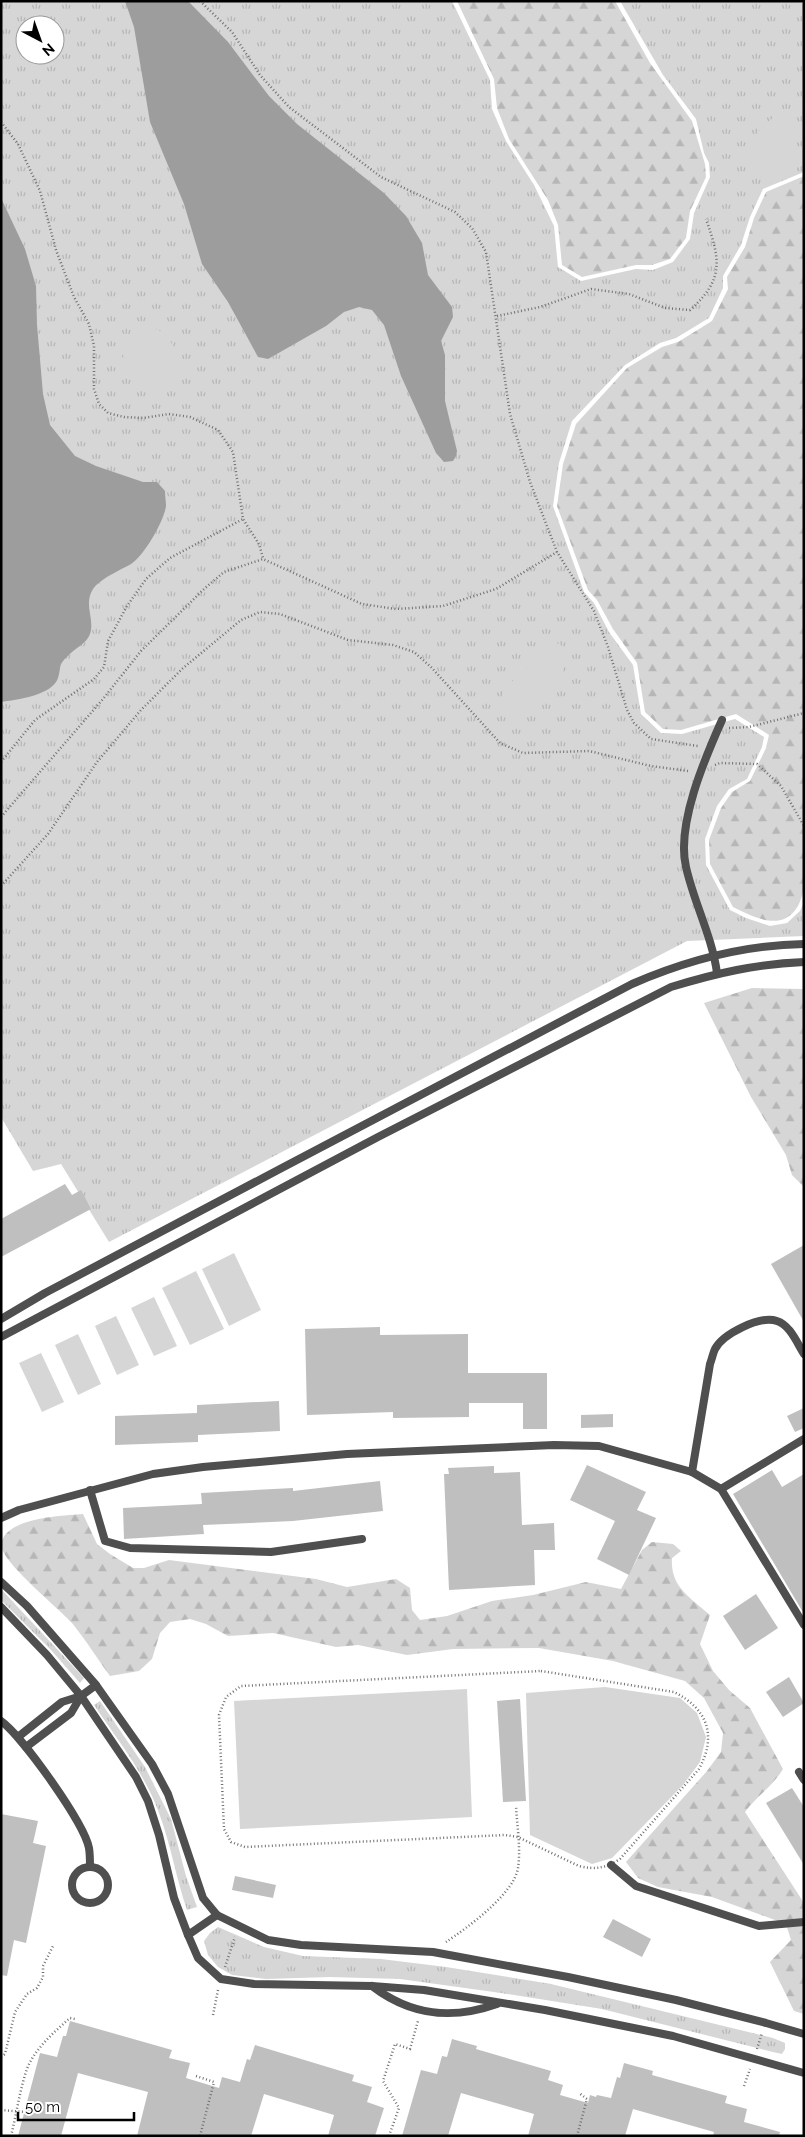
<svg xmlns="http://www.w3.org/2000/svg" width="805" height="2137" viewBox="0 0 805 2137" font-family="Raleway,sans-serif">
<defs>
<pattern id="grass-tufts" width="24" height="20" patternUnits="userSpaceOnUse" patternTransform="scale(1.25)"><rect width="24" height="20" fill="#d6d6d6"/><path d="M3 7l-1-3M5 7V3M7 7l1-3M15 17l-1-3M17 17v-4M19 17l1-3" fill="none" stroke="#b6b6b6"/></pattern>
<pattern id="forest-firs" width="22" height="20" patternUnits="userSpaceOnUse" patternTransform="scale(1.25)"><rect width="22" height="20" fill="#d6d6d6"/><path d="M5 1l3.5 6h-7zM16 11l3.5 6h-7z" fill="#b6b6b6"/></pattern>
</defs>
<rect width="100%" height="100%" fill="#fff"/>
<g fill="url(#grass-tufts)" fill-rule="evenodd">
<path d="M1,1H452L490,80L492,109L506,141L534,185L554,226L558,267L581,281L636,269L653,270L673,262L690,239L694,213L710,177L709,163L704,153L696,119L663,75L620,1H801L804,6V172L763,189L750,217L741,245L723,276V288L709,318L676,338L660,343L625,365L572,421L559,463L553,506L584,592L594,603L609,632L633,665L641,714L661,733L682,734L735,719L764,737L762,747L747,779L729,789L717,806L705,839L706,865L730,910L746,918L770,926L787,923L800,911L804,902V936L687,941L109,1242L61,1164L33,1171L1,1117ZM25,25H55V55H25Z"/>
<path d="M1,1589L84,1678L80,1683L51,1650L1,1600Z"/>
<path d="M100,1701L145,1767L171,1819L186,1876L197,1907L187,1910C176,1878 171,1845 159,1813C145,1774 117,1739 94,1705Z"/>
<path d="M218,1927L264,1947L303,1956L381,1959L446,1967L551,1984L773,2038L785,2043V2049L782,2054L773,2052L602,2009L501,1993L400,1979L330,1977L266,1979L232,1975L218,1967L208,1955L204,1941L210,1933Z"/>
</g>
<g fill="url(#forest-firs)">
<path d="M457,1H615L650,63L692,121L705,164L706,177L690,211L686,238L670,259L652,265H636L582,277L562,265L558,225L548,200L509,139L497,108L494,79Z"/>
<path d="M804,176V891C801,897 800,904 796,909C780,932 752,916 733,907L710,864L709,840L721,808L732,792L750,781L766,748L769,735L736,714L681,730L663,729L645,712L637,663L613,629L597,600L588,590L557,506L563,464L576,424L627,368L662,347L678,342L712,321L728,289L727,277L745,247L754,218L766,192Z"/>
<path d="M752,988L804,989V1187L792,1175L786,1155L751,1097L704,1003Z"/>
<path d="M83,1514L97,1544L110,1554L133,1568H144L169,1560L316,1579L347,1587L396,1579L410,1588L412,1610L420,1620L447,1616L492,1601L533,1595L586,1582L621,1589L642,1550L652,1542L673,1544L681,1551L672,1558C670,1587 690,1597 710,1615L700,1644L713,1671L729,1690L750,1708L783,1769C773,1786 757,1796 745,1812L804,1903V2014L794,2011L770,1962L791,1940L786,1924L712,1897L658,1887L638,1878L626,1862L707,1771L721,1752L723,1733L704,1698L685,1681L613,1661L539,1648L453,1649L407,1655L358,1645L336,1647L273,1633L228,1636L206,1624L190,1619L170,1622L160,1633L152,1659L139,1671L110,1676C97,1658 85,1639 72,1623C59,1608 0,1561 1,1544C6,1517 62,1516 83,1514Z"/>
</g>
<g fill="#d6d6d6">
<path d="M781,113L791,116C800,137 800,157 780,171C776,174 772,177 766,175C759,173 755,169 752,162C743,142 765,122 781,113Z"/>
<path d="M142,326C168,326 178,351 181,373L170,387L157,391L144,390L131,380L122,364L127,336Z"/>
<path d="M543,641H551L561,645C571,667 560,684 542,698C539,701 534,707 530,708C525,710 516,709 511,709C488,688 516,683 527,668C534,660 536,649 543,641Z"/>
<path d="M234,1253L261,1310L229,1326L202,1269Z"/>
<path d="M196,1271L224,1329L190,1345L162,1288Z"/>
<path d="M154,1297L177,1346L154,1356L131,1308Z"/>
<path d="M116,1316L139,1365L117,1375L95,1326Z"/>
<path d="M78,1334L101,1384L78,1395L55,1345Z"/>
<path d="M41,1353L64,1402L42,1412L19,1363Z"/>
<path d="M605,1687L680,1698L697,1713L706,1737L700,1762L683,1785L612,1858L592,1864L530,1835L526,1693Z"/>
<path d="M467,1689L472,1817L240,1829L234,1701Z"/>
</g>
<g fill="#9d9d9d">
<path d="M125,1H188L228,42L269,96L297,124L384,193L406,216L422,243L428,275L452,307L453,317L441,341L445,355V401L457,451L456,456L453,461L444,462L436,453L401,376L384,325L372,310L359,307L344,312L326,326L268,359L258,357L228,302L202,264L184,204L150,122L134,27Z"/>
<path d="M1,198L25,249L36,286L37,325L43,394L50,425L75,456L96,466L143,482H157L165,491C165,496 166,502 166,506C164,521 144,556 131,564C120,570 100,579 93,589C84,604 93,615 91,630C89,643 76,647 69,655C57,666 62,665 58,678C53,695 16,700 1,702Z"/>
</g>
<g fill="#bfbfbf">
<path d="M65,1184L72,1195L81,1190L91,1209L1,1257V1219Z"/>
<path d="M804,1245V1322L771,1264Z"/>
<path d="M380,1327V1335L468,1334V1373H547V1429H523V1403H469V1417L393,1418V1412L307,1415L305,1329Z"/>
<path d="M279,1401L280,1431L198,1435V1442L115,1445V1416L197,1413V1405Z"/>
<path d="M804,1408V1428L795,1432L787,1416Z"/>
<path d="M613,1414V1427L581,1428V1415Z"/>
<path d="M587,1465L646,1492L637,1510L656,1518L629,1575L597,1559L615,1521L570,1500Z"/>
<path d="M494,1466V1473L520,1472L522,1525L554,1523L555,1550H534L535,1585L449,1590L444,1474H449L448,1468Z"/>
<path d="M772,1470L782,1487L804,1474V1614L733,1494Z"/>
<path d="M380,1481L383,1511L293,1521L203,1525L204,1534L124,1539L123,1508L202,1504L201,1493L293,1488V1491Z"/>
<path d="M756,1594L778,1628L745,1650L723,1616Z"/>
<path d="M789,1677L804,1703L783,1717L766,1692Z"/>
<path d="M520,1699L526,1801L503,1802L497,1701Z"/>
<path d="M792,1788L804,1807V1865L766,1803Z"/>
<path d="M1,1814L38,1821L33,1843L46,1846L26,1943L14,1940L7,1976L1,1975Z"/>
<path d="M235,1876L276,1885L273,1898L232,1890Z"/>
<path d="M613,1919L651,1939L642,1957L603,1937Z"/>
<path d="M70,2021L172,2050L169,2058L190,2063L186,2078L219,2088L222,2077L240,2082L247,2059L250,2060L255,2045L354,2075L352,2081L372,2087L367,2102L384,2108L375,2136H328L334,2115L264,2094L251,2136H137L148,2092L78,2073L61,2136H18L40,2053L57,2057L63,2036H66Z"/>
<path d="M452,2039L477,2046L476,2049L551,2071L548,2080L563,2085L560,2095L588,2103L590,2095L596,2097L597,2095L611,2098L617,2077L620,2078L624,2063L653,2071L652,2075L727,2096L725,2103L747,2109L744,2122L780,2132L779,2136H713L714,2132L633,2109L625,2136H528L534,2114L461,2093L448,2136H402L421,2070L437,2074L442,2056L447,2057Z"/>
</g>
<g fill="none" stroke-linecap="round" stroke-linejoin="round">
<g stroke="#717171" stroke-width="2.5" stroke-dasharray="1 2.5" stroke-linecap="butt">
<path d="M200,1L232,32L260,75L289,107L381,177L455,212L472,228L486,252L510,414L530,482L557,552L594,611L608,647L627,710L634,723L651,739L698,746"/>
<path d="M1,122L18,144L40,191L56,250L74,297L89,324L94,346V389L99,404L108,413L124,417L143,418L169,414L190,417L218,430L233,452L243,519L259,544L263,558"/>
<path d="M497,316L540,307L591,289L629,294L665,308L690,310C725,279 720,259 706,219"/>
<path d="M729,728L749,727L804,713"/>
<path d="M1,762L35,720L94,679L104,667L108,641L127,606L146,579L170,558L243,519"/>
<path d="M715,765L720,763L757,764L781,786L804,826"/>
<path d="M1,817L103,699L141,651L204,589L224,572L263,559L362,604L396,609L443,606L496,589L557,552"/>
<path d="M1,886L48,834L97,762L141,710L182,669L241,620L260,612L280,614L348,640L393,645L414,652L431,667L500,743L523,753L589,751L651,766L688,771"/>
<path d="M541,1671L674,1692C708,1709 717,1736 699,1769L620,1859C606,1868 595,1870 579,1866L518,1837L505,1835L245,1847L231,1842L224,1829L219,1715L226,1697L241,1686Z"/>
<path d="M446,1942C467,1928 514,1894 518,1868C521,1848 517,1826 516,1806"/>
<path d="M225,1967L235,1937"/>
<path d="M213,2015L218,1990"/>
<path d="M757,2049L762,2033"/>
<path d="M1,2057L5,2054L15,2012L27,1994L37,1988L43,1977V1966L53,1946"/>
<path d="M196,2076L214,2082L200,2136"/>
<path d="M744,2086L750,2069"/>
<path d="M1,2110L25,2112"/>
<path d="M11,2136C16,2116 19,2095 25,2075C31,2052 52,2034 70,2018L75,2019"/>
<path d="M389,2136L399,2108L383,2081L395,2044L410,2049L418,2021"/>
<path d="M577,2136L587,2099L579,2093"/>
</g>
<g stroke="#4f4f4f" stroke-width="8">
<path d="M717,973C712,936 694,903 686,867C676,825 705,758 722,720"/>
<path d="M1,1319L45,1293L278,1170L632,984C687,960 744,945 804,944"/>
<path d="M1,1337L378,1137L671,987C717,973 756,964 804,962"/>
<path d="M692,1472L710,1364C712,1359 713,1353 715,1349C723,1334 760,1315 777,1321C790,1325 797,1343 804,1354"/>
<path d="M721,1489L804,1439"/>
<path d="M90,1490L105,1541L130,1548L271,1552L362,1539"/>
<path d="M1,1518L19,1510L153,1474L203,1467L347,1454L554,1445L599,1446L692,1472L721,1489L804,1625"/>
<path d="M1,1582L27,1606L96,1685L152,1764L168,1794L203,1898L217,1915L268,1940L301,1945L433,1952L568,1977L676,2000L766,2023L804,2034"/>
<path d="M1,1607L47,1655L81,1696L136,1777L148,1801L159,1835L174,1898L188,1935L198,1958L221,1979L254,1984L372,1986L424,1990L545,2010L673,2036L804,2073"/>
<path d="M1,1721C23,1737 84,1823 89,1848C90,1854 90,1861 90,1867"/>
<path d="M18,1737L62,1702L81,1696L96,1685"/>
<path d="M26,1747L71,1713L81,1696"/>
<path d="M799,1772L804,1780"/>
<path d="M611,1865L636,1886L759,1926L804,1922"/>
<circle cx="90" cy="1885" r="18"/>
<path d="M188,1935L217,1915"/>
<path d="M372,1986C411,2016 452,2020 497,2004"/>
</g>
</g>
<rect width="805" height="2137" fill="none" stroke="#000000" stroke-width="5"/>
<g transform="translate(40 40) rotate(139)"><circle r="24" fill="#ffffff" stroke="#999999"/>
<path d="M0-4L9 19L0 12L-9 19Z" fill="#000000"/>
<text y="-8" font-size="14" font-weight="bold" text-anchor="middle" fill="#000000">N</text>
</g>
<path d="M18 2112v8h116v-8" fill="none" stroke="#000000" stroke-width="2.5"/>
<text x="25" y="2112" font-size="15" fill="#000000" stroke="#ffffff" stroke-width="4" paint-order="stroke">50 m</text>
</svg>
